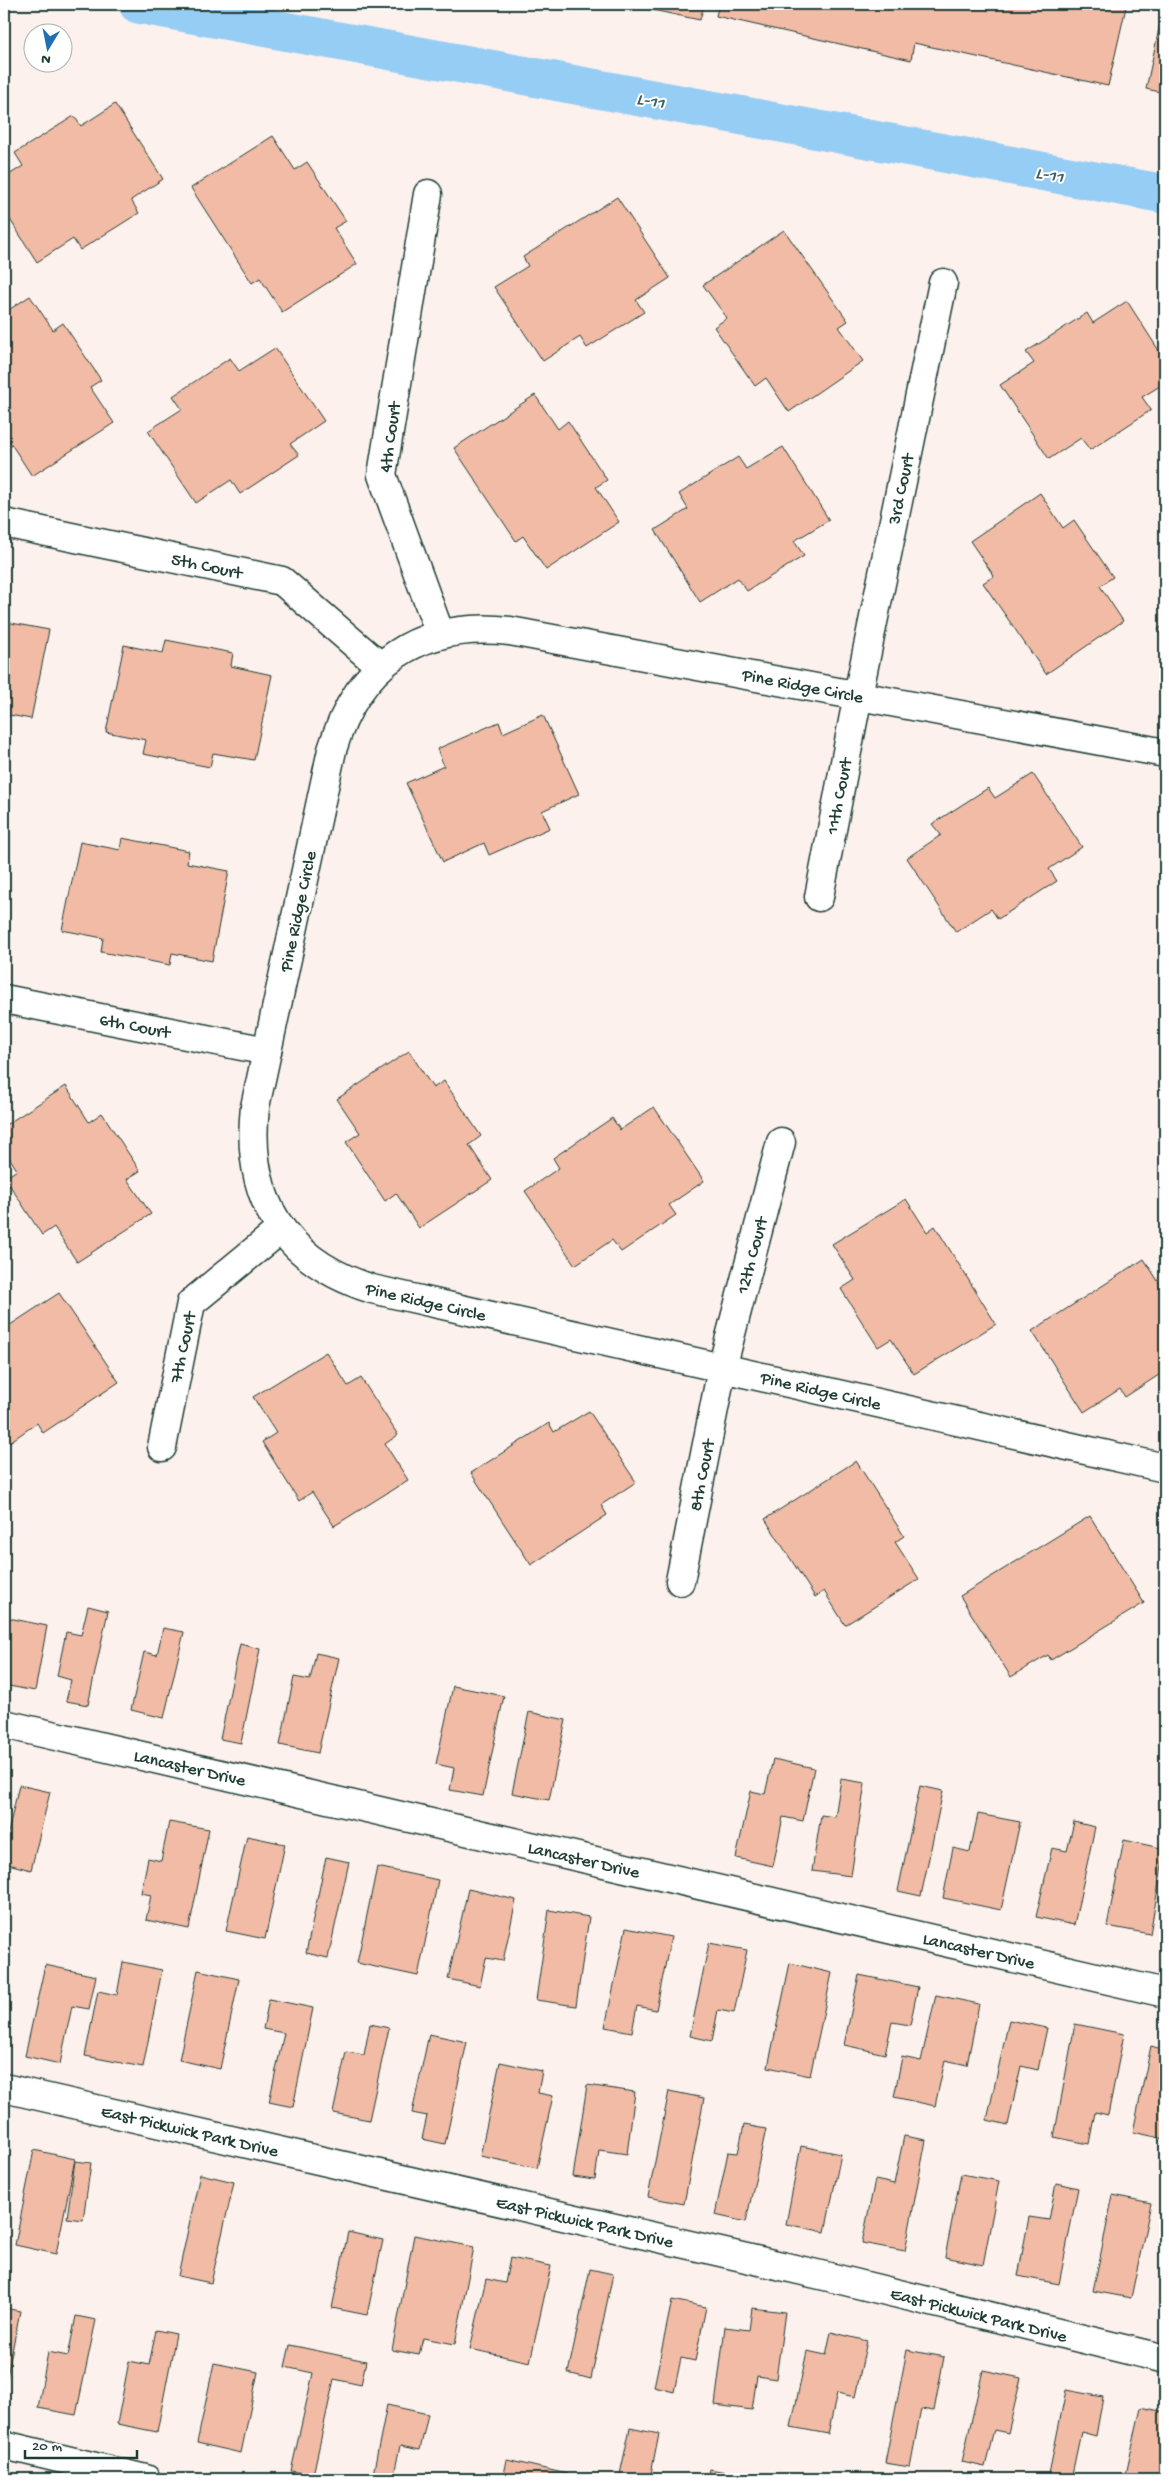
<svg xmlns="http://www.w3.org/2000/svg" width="1169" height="2483" viewBox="0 0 1169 2483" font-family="'Gochi Hand',sans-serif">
<rect width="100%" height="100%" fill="#fcf1ed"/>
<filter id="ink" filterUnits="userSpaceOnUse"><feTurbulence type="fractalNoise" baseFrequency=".02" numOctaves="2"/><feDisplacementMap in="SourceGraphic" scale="10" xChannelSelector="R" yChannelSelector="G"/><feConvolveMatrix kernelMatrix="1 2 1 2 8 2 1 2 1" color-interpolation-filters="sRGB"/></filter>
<g filter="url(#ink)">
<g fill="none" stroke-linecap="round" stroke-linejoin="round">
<path stroke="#95cdf5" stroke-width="39" d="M138,4L1165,194"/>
</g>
<g fill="#f2bba5" stroke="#1f3d34">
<path d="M624,4H704L700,20Z"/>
<path d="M719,4H1110L1126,7L1108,86L914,43L911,60L716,16Z"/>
<path d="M1163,10H1165V93L1146,89Z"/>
<path d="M115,104L163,179L131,200L139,213L80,250L73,239L37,262L4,210V178L23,166L15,153L74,116L81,126Z"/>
<path d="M273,136L295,170L307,162L346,221L334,228L357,264L282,312L260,278L252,283L191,188Z"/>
<path d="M617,197L670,278L636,300L644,312L587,348L580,337L543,361L494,287L528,266L523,257Z"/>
<path d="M784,230L848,321L839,327L863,361L789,412L766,378L755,386L714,327L727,318L703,285Z"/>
<path d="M30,296L53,330L63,323L101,380L90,387L114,423L32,476L4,433V313Z"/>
<path d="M1127,301L1165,360V383L1142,397L1151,410L1090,450L1081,438L1049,459L1000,385L1034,363L1026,352L1087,313L1093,323Z"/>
<path d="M275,348L324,421L290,444L299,455L240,494L231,480L196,503L148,431L182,409L173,396L230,358L239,371Z"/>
<path d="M535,395L558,429L568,421L607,480L596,487L619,522L546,570L523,536L516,541L454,448Z"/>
<path d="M783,447L829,520L794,541L804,556L747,591L738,578L700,602L655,530L688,509L679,494L738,457L746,469Z"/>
<path d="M1040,493L1063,528L1074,520L1113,577L1100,586L1123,621L1046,674L983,583L994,576L970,541Z"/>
<path d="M4,612L9,613L6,622L49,630L31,719L4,714Z"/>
<path d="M1165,625V640L1158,629Z"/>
<path d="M166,640L233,653L231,666L272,675L254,760L213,753L210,767L143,754L146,740L106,732L124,645L163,653Z"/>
<path d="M543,715L579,794L542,811L550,828L489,855L484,843L443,862L406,783L444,766L437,749L499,722L503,733Z"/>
<path d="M1033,774L1082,847L1049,869L1057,881L998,919L991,909L956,932L907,858L941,835L932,824L988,788L995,798Z"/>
<path d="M122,838L189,851L187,863L229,871L212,961L172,953L170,965L101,952L103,938L62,930L80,842L120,850Z"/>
<path d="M409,1051L433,1088L444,1081L481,1136L469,1145L492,1180L419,1228L396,1193L385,1201L346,1142L360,1133L337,1099Z"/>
<path d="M66,1086L89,1122L102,1113L140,1171L127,1179L151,1214L77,1262L54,1227L42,1235L5,1178L17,1170L4,1149V1126Z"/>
<path d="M654,1107L704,1181L669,1205L676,1215L621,1252L612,1240L575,1265L525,1191L559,1168L553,1158L612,1118L620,1130Z"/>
<path d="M906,1199L927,1232L935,1226L996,1324L914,1374L891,1339L878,1347L841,1289L855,1280L832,1244Z"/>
<path d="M1144,1259L1165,1292V1371L1125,1397L1120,1389L1084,1412L1032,1331Z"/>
<path d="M59,1293L119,1382L43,1433L37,1423L4,1446V1329Z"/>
<path d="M326,1352L348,1386L361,1378L398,1435L385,1444L408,1480L334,1526L312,1492L299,1501L262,1442L276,1433L253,1397Z"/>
<path d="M589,1411L636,1482L601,1505L607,1515L531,1565L471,1473L549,1423L554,1432Z"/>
<path d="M856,1461L904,1536L895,1542L919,1579L845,1625L824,1591L815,1597L765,1519Z"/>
<path d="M1090,1516L1144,1603L1051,1660L1048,1655L1011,1677L960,1596Z"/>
<path d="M88,1606L108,1611L88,1705L66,1701L71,1680L57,1676L66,1632L81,1635Z"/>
<path d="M4,1617L47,1626L35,1691L4,1685Z"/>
<path d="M163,1628L184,1632L164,1718L131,1710L144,1652L157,1655Z"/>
<path d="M240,1644L260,1649L241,1743L220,1739Z"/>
<path d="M316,1653L339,1658L318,1753L280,1745L294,1677L310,1680Z"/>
<path d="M453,1686L504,1696L483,1796L450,1790L454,1768L436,1764Z"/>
<path d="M529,1712L566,1720L549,1800L512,1793Z"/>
<path d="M773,1759L814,1768L803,1821L783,1817L773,1866L736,1858L751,1791L765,1794Z"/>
<path d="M841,1779L865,1783L851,1876L812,1871L821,1815L835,1817Z"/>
<path d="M19,1785L50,1792L31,1870L4,1863V1850Z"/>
<path d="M920,1786L943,1791L921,1896L898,1891Z"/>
<path d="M978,1814L1020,1822L1001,1910L943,1898L953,1848L970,1852Z"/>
<path d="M169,1822L209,1829L189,1929L146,1920L151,1895L141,1893L148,1858L161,1861Z"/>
<path d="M1074,1822L1095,1827L1074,1925L1036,1917L1052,1848L1067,1851Z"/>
<path d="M247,1836L285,1844L265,1939L226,1931Z"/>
<path d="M1124,1840L1165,1849L1150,1934L1107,1926Z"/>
<path d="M326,1857L349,1862L328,1958L306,1953Z"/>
<path d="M377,1867L438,1880L418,1976L357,1963Z"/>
<path d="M468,1889L516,1900L503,1961L486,1958L480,1986L448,1979Z"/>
<path d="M549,1910L589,1917L576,2006L536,2000Z"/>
<path d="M626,1928L671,1937L656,2010L637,2006L632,2032L605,2027Z"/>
<path d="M4,1933L10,1935L4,1966Z"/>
<path d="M709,1943L747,1950L734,2013L718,2010L712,2041L690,2036Z"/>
<path d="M123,1962L162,1970L143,2067L85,2056L98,1991L117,1995Z"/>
<path d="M790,1963L832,1973L810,2076L768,2067Z"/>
<path d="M45,1965L96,1976L89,2009L72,2006L60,2064L25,2056Z"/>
<path d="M198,1970L239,1979L220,2069L179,2060Z"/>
<path d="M859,1975L918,1987L910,2025L892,2022L885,2054L844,2045Z"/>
<path d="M936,1995L979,2004L967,2065L945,2060L935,2106L894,2097L902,2057L921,2061Z"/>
<path d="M269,1999L313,2008L293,2107L269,2102L284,2033L263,2029Z"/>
<path d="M1009,2020L1047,2028L1038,2070L1021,2066L1008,2125L987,2120Z"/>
<path d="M370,2024L389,2028L369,2120L333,2113L346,2052L364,2055Z"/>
<path d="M1075,2024L1124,2034L1108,2115L1095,2112L1089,2144L1054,2137Z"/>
<path d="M429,2034L467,2042L445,2144L422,2139L427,2116L412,2113Z"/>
<path d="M1151,2046L1165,2050V2139L1133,2132Z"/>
<path d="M500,2062L542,2071L538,2093L553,2096L537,2168L480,2156Z"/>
<path d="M587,2085L635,2092L627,2154L599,2150L595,2180L573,2177Z"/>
<path d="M669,2091L704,2098L684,2204L648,2197Z"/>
<path d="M744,2125L766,2129L746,2222L715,2215L728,2152L738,2153Z"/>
<path d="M904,2136L926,2140L905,2251L862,2243L875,2180L894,2184Z"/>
<path d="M801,2146L841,2154L825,2232L786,2224Z"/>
<path d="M34,2150L75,2159L56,2254L15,2245Z"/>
<path d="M75,2161L91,2163L83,2220L67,2218Z"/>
<path d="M200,2174L234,2182L211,2283L178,2276Z"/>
<path d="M961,2174L999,2181L983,2265L945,2257Z"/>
<path d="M1056,2183L1078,2188L1059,2284L1018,2276L1029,2217L1049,2220Z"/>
<path d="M1113,2195L1151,2203L1131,2298L1093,2291Z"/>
<path d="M348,2232L383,2240L367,2315L332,2308Z"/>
<path d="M414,2235L474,2247L455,2344L423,2338L419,2355L392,2350Z"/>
<path d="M510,2258L551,2266L530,2362L470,2349L486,2279L505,2283Z"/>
<path d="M590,2269L613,2274L591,2379L568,2373Z"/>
<path d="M672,2300L706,2307L695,2361L681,2358L674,2392L654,2387Z"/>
<path d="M4,2308L20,2311L4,2392Z"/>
<path d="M752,2308L785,2312L776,2379L757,2376L752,2410L715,2405L725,2327L749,2330Z"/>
<path d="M76,2316L96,2320L76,2415L38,2408L48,2352L68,2356Z"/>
<path d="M156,2330L176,2334L157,2432L117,2424L129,2361L149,2365Z"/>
<path d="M831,2332L867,2341L855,2397L837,2393L828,2434L791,2427L807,2351L826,2355Z"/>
<path d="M290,2345L366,2361L361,2385L334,2379L313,2475L291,2471L313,2373L285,2367Z"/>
<path d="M907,2350L944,2357L934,2411L921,2409L910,2467L885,2463Z"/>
<path d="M214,2363L258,2372L241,2453L197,2443Z"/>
<path d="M983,2370L1021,2378L1008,2433L994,2430L985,2467L962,2462Z"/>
<path d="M1066,2390L1103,2397L1096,2436L1081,2432L1071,2479H1048Z"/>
<path d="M387,2405L428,2414L420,2450L400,2446L393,2479H372Z"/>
<path d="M1141,2407L1165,2412V2479H1125Z"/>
<path d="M630,2428L659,2434L650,2479H619Z"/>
<path d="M507,2460L567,2474L566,2479H503Z"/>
<path d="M710,2469L731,2473L730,2479H708Z"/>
</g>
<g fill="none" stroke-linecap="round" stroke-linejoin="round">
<g stroke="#1f3d34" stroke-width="31">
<g id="minor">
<path d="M428,194L382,475L440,634"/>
<path d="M4,523L282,581L380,666"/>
<path d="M1165,753L510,631C419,621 358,663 332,750L255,1107C245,1198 284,1261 372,1289L1165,1468"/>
<path d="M819,897L858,695L943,283"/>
<path d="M4,999L267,1051"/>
<path d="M162,1447L191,1303L281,1229"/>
<path d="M680,1581L722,1368L781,1142"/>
<path d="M4,1724L1165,1993"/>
<path d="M4,2088L825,2276L1165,2359"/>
<path d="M4,2445L146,2479"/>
</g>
</g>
<use href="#minor" stroke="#fff" stroke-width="28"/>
</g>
</g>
<g text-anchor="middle" stroke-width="4" stroke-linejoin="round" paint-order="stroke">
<g font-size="18" fill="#1f3d34" stroke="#fff">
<text transform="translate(389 437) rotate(-82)" y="6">4th Court</text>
<text transform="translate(900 489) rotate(-78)" y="6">3rd Court</text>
<text transform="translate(207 565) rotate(12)" y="6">5th Court</text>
<text transform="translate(803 685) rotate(11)" y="6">Pine Ridge Circle</text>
<text transform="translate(838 796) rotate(-79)" y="6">11th Court</text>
<text transform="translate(297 911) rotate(-78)" y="6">Pine Ridge Circle</text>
<text transform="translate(135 1025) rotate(11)" y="6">6th Court</text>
<text transform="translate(751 1255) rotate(-75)" y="6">12th Court</text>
<text transform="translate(426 1301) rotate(13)" y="6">Pine Ridge Circle</text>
<text transform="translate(182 1347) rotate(-78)" y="6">7th Court</text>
<text transform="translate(821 1390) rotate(13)" y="6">Pine Ridge Circle</text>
<text transform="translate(701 1475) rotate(-79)" y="6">8th Court</text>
<text transform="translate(190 1767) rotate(13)" y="6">Lancaster Drive</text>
<text transform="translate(584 1859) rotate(13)" y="6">Lancaster Drive</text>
<text transform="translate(979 1950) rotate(13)" y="6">Lancaster Drive</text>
<text transform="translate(190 2130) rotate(13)" y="6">East Pickwick Park Drive</text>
<text transform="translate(585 2221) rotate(13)" y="6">East Pickwick Park Drive</text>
<text transform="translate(979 2314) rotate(14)" y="6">East Pickwick Park Drive</text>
</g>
<g font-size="19" font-style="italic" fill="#3c6164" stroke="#fff">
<text transform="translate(651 99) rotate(11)" y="7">L-11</text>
<text transform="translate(1050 173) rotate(11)" y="7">L-11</text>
</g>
</g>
<rect width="1169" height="2483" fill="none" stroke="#fff" stroke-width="20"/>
<rect x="10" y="10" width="1149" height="2463" fill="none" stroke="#1f3d34" stroke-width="2" filter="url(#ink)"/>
<g transform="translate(48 48) rotate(190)"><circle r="24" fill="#ffffff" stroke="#a5b1ae"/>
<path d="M0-4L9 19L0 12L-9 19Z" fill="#1f6fb2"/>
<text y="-8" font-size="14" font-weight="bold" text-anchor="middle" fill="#1f3d34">N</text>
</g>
<path d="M25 2450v8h112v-8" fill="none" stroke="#1f3d34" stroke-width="2.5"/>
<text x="32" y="2450" font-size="15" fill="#1f3d34" stroke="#ffffff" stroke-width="4" paint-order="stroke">20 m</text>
</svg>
